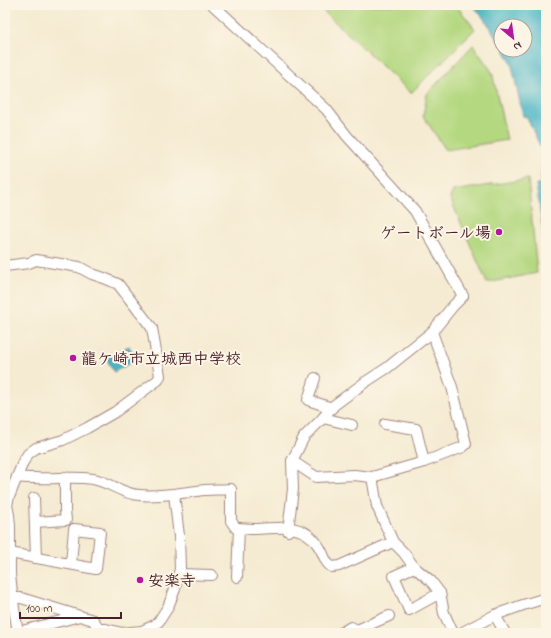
<svg xmlns="http://www.w3.org/2000/svg" width="551" height="638" viewBox="0 0 551 638" font-family="'Indie Flower','Klee One',sans-serif">
<rect width="100%" height="100%" fill="#fcf5e5"/>
<filter id="ink" filterUnits="userSpaceOnUse"><feTurbulence type="fractalNoise" baseFrequency=".025" numOctaves="2"/><feDisplacementMap in="SourceGraphic" scale="8" xChannelSelector="R" yChannelSelector="G"/><feConvolveMatrix kernelMatrix="1 2 1 2 8 2 1 2 1" color-interpolation-filters="sRGB"/></filter>
<filter id="wash" filterUnits="userSpaceOnUse"><feTurbulence type="fractalNoise" baseFrequency=".012" numOctaves="4" result="noise"/><feDisplacementMap in="SourceGraphic" scale="16" xChannelSelector="R" yChannelSelector="G"/><feGaussianBlur stdDeviation="0.9" result="paint"/><feColorMatrix in="noise" values="0 0 0 0 0 0 0 0 0 0 0 0 0 0 0 0 0 1.4 0 .05"/><feComposite in="paint" operator="in"/></filter>
<g filter="url(#wash)">
<rect width="100%" height="100%" fill="#f5ebd2"/>
<g fill="#b4d880" stroke="#7f7c56">
<path d="M317,5H456L475,29L411,93Z"/>
<path d="M473,45L492,72L507,140L446,150L423,116L427,94Z"/>
<path d="M528,179L537,273L487,283L450,198L453,191Z"/>
</g>
<g fill="#49b5c6" stroke="#4a6a78">
<path d="M473,5H546V151H542L527,117L523,116L511,62L504,50H525V26H501V46L488,24Z"/>
<path d="M546,155V250L536,184H541L542,156Z"/>
<path d="M129,346L136,360L114,372L106,358Z"/>
</g>
</g>
<g filter="url(#ink)">
<g fill="none" stroke-linecap="round" stroke-linejoin="round">
<g stroke="#a0857e" stroke-width="12">
<g id="minor">
<path d="M213,5L326,109L347,136L415,211L463,296L453,306L432,332L387,368L364,383L333,406L322,419L304,437L292,461L293,489L288,531"/>
<path d="M5,266L29,263L36,260L79,267L92,274L104,278L118,284L152,328L160,376L158,380L115,412L87,428L63,440L36,448L28,454L23,462L9,497L7,505L9,515L10,526V574L13,602L18,633"/>
<path d="M315,378L308,400L332,408"/>
<path d="M323,418L352,425"/>
<path d="M385,424L416,429L424,462"/>
<path d="M292,461L316,477L354,475L372,477L424,462L463,447L466,444L452,387L432,332"/>
<path d="M17,477C23,478 29,478 35,478C55,479 74,476 93,479C110,482 122,494 139,495C159,497 178,493 197,491C208,489 220,490 231,489V521L236,528C242,528 248,529 254,529C275,529 297,522 313,539C317,543 320,548 322,552C325,558 326,564 332,567L339,566L393,542"/>
<path d="M372,477L377,506L393,542L404,553L414,567L431,581L440,593L444,613L453,633"/>
<path d="M34,498L36,558"/>
<path d="M35,522L66,520L65,511V477"/>
<path d="M10,553L96,569L100,532L74,529L71,564"/>
<path d="M414,567L394,576L409,610L440,593"/>
<path d="M179,574L212,575"/>
<path d="M237,577L239,528"/>
<path d="M13,598H21L93,620L96,624L97,630"/>
<path d="M495,615L505,633"/>
<path d="M18,632L80,616"/>
<path d="M86,633L99,629H106L122,633L142,631L155,625L159,621L168,607L175,589L180,569L179,536L174,494"/>
<path d="M341,633L351,627L357,630L389,616"/>
<path d="M461,633L495,615L523,605L546,598"/>
</g>
</g>
<use href="#minor" stroke="#fff" stroke-width="10"/>
</g>
</g>
<g fill="#b5179e" stroke="#fcf5e5" stroke-width="1.5">
<circle cx="499" cy="232" r="4"/>
<circle cx="73" cy="358" r="4"/>
<circle cx="140" cy="580" r="4"/>
</g>
<g text-anchor="middle" stroke-width="4" stroke-linejoin="round" paint-order="stroke">
<g font-size="16" font-weight="bold" fill="#4a1f2b" stroke="#fcf5e5" text-anchor="start">
<text x="491" y="238" text-anchor="end">ゲートボール場</text>
<text x="81" y="364">龍ケ崎市立城西中学校</text>
<text x="148" y="586">安楽寺</text>
</g>
</g>
<rect width="551" height="638" fill="none" stroke="#fcf5e5" stroke-width="20"/>
<g transform="translate(513 38) rotate(151)"><circle r="19" fill="#fcf5e5" stroke="#b59f9b"/>
<path d="M0-3L7 15L0 10L-7 15Z" fill="#b5179e"/>
<text y="-6" font-size="11" font-weight="bold" text-anchor="middle" fill="#4a1f2b">N</text>
</g>
<path d="M20 612v6h101v-6" fill="none" stroke="#4a1f2b" stroke-width="2"/>
<text x="26" y="612" font-size="12" fill="#4a1f2b" stroke="#fcf5e5" stroke-width="3" paint-order="stroke">100 m</text>
</svg>
